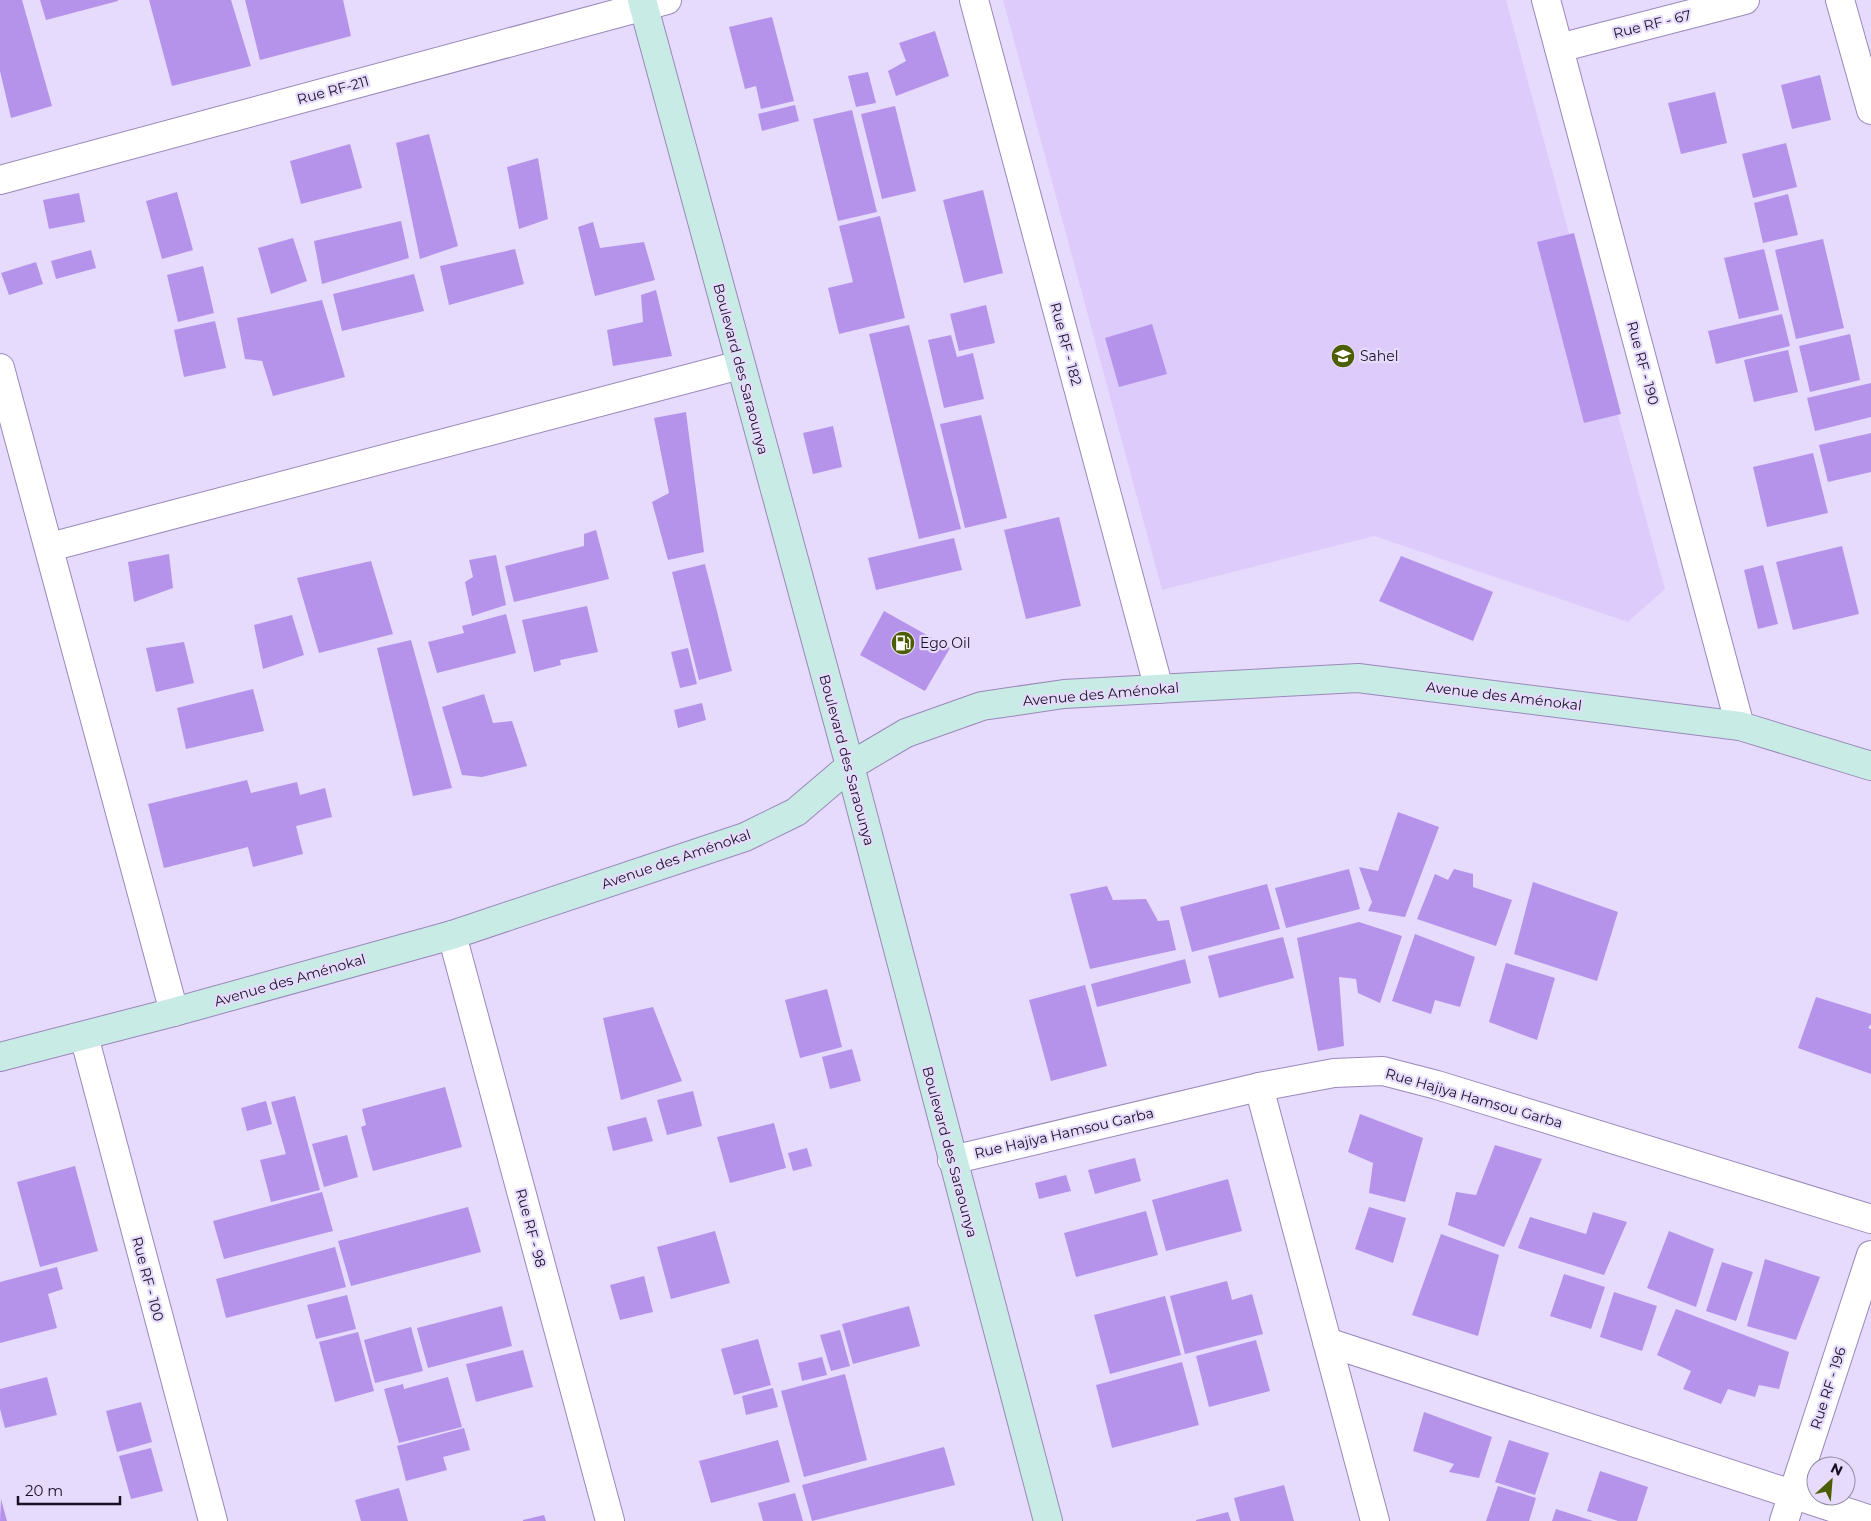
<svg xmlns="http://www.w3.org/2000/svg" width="1871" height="1521" viewBox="0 0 1871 1521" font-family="Montserrat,sans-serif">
<rect width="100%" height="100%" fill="#e6dbfc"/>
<path fill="#ddcbfc" d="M1003,0H1506L1665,589L1628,622L1374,536L1162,590Z"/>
<g fill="#b593ea">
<path d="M0,0H22L52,106L11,118L0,71Z"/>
<path d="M40,0H118V1L46,20Z"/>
<path d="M149,0H231L251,66L172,86Z"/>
<path d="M245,0H343L351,36L260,60Z"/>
<path d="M772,17L794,101L761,109L756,86L745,89L729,27Z"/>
<path d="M935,31L949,76L896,96L888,71L906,61L899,43Z"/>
<path d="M868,72L876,103L856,107L848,76Z"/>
<path d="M1820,75L1831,120L1792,129L1781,85Z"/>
<path d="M1715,92L1727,143L1681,154L1668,103Z"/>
<path d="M795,105L799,121L762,131L758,114Z"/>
<path d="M895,106L916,191L882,199L861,114Z"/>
<path d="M852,110L877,212L838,221L813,119Z"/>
<path d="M429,134L458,246L420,259L396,143Z"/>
<path d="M1786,143L1797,187L1753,198L1742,154Z"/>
<path d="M350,144L362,188L301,204L290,161Z"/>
<path d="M538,158L548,219L519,229L507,167Z"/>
<path d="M983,190L1003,273L964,283L943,200Z"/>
<path d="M177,192L193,250L162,259L146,201Z"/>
<path d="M79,193L85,222L49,229L43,200Z"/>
<path d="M1788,194L1798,235L1763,243L1754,203Z"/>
<path d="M880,216L905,318L839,334L828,288L853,282L839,226Z"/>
<path d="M401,221L409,258L322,284L314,241Z"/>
<path d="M593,222L600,248L644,242L655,280L595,296L578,227Z"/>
<path d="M1574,233L1621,414L1584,423L1537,242Z"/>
<path d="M293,238L307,281L271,294L258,248Z"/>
<path d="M1823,239L1844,328L1796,339L1775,250Z"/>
<path d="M515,249L524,284L449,305L440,266Z"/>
<path d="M1764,249L1779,310L1739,319L1724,258Z"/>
<path d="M91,250L96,268L56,279L51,261Z"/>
<path d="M36,262L43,284L9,295L1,273Z"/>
<path d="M203,266L214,313L178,322L167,275Z"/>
<path d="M414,274L424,311L342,331L333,294Z"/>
<path d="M656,290L672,356L613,366L607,330L643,322L641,295Z"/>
<path d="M322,300L345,377L273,396L262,361L245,359L237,318Z"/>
<path d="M986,305L995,343L959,351L950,314Z"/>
<path d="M1782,314L1790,346L1716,364L1708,331Z"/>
<path d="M215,321L226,368L184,377L174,330Z"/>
<path d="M1152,324L1167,374L1119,387L1105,338Z"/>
<path d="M909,325L961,529L919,539L869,334Z"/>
<path d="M1850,334L1860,380L1810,392L1799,346Z"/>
<path d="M951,335L957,357L973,353L984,399L944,408L928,340Z"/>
<path d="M1788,350L1798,392L1754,402L1744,360Z"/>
<path d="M1871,383V417L1815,431L1807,398Z"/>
<path d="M686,412L704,552L668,560L652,502L669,493L654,418Z"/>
<path d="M981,415L1007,518L965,528L940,424Z"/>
<path d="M833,426L842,467L813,474L803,433Z"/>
<path d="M1871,433V472L1828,482L1819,445Z"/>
<path d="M1813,453L1828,513L1767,527L1753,467Z"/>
<path d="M1059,517L1081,606L1026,619L1004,530Z"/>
<path d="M596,530L609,579L514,602L505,566L584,546V534Z"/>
<path d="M954,538L962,570L876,590L868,558Z"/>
<path d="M1842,546L1859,614L1793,630L1776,562Z"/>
<path d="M169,554L173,588L134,602L128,562Z"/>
<path d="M496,555L506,605L472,616L465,582L473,577L469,560Z"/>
<path d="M1401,556L1493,592L1473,641L1379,601Z"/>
<path d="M371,561L393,634L319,653L297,578Z"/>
<path d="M705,564L732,671L699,680L672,572Z"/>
<path d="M1763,565L1778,624L1758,629L1744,570Z"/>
<path d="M587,606L598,652L560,660L561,665L534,672L522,620Z"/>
<path d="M884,611L950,648L925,691L860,655Z"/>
<path d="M506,614L516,653L437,673L428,642L464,633L462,626Z"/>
<path d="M292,615L304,655L263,669L254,625Z"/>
<path d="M411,640L452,788L413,796L377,648Z"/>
<path d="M184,642L194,683L156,692L146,648Z"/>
<path d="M688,648L697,684L680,688L671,652Z"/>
<path d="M253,689L264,731L186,749L177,708Z"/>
<path d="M484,694L493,723L512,721L527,766L482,777L462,775L442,707Z"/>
<path d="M702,703L706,720L678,728L674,710Z"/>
<path d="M247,780L251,793L297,782L300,795L325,788L332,817L296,826L303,854L253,867L248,847L164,868L148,804Z"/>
<path d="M1398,812L1439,827L1405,917L1368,911L1372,902L1359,867L1378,871Z"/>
<path d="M1349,869L1360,909L1286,928L1275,888Z"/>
<path d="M1454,869L1473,874V887L1512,900L1496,946L1417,919L1435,874L1448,880Z"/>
<path d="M1533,882L1618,912L1597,981L1514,954Z"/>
<path d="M1267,884L1280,929L1192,952L1180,907Z"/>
<path d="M1107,886L1113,900L1146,899L1158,921L1169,920L1176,950L1090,969L1070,894Z"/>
<path d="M1359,922L1402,936L1380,1003L1358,993L1356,979L1339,977L1344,1046L1318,1051L1297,938Z"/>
<path d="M1415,934L1475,957L1460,1007L1435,1000L1431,1014L1392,1001Z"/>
<path d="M1283,937L1294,978L1219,998L1208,956Z"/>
<path d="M1185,959L1191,983L1097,1007L1091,984Z"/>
<path d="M1506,963L1555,978L1537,1040L1489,1022Z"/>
<path d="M1085,985L1107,1066L1051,1081L1029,1000Z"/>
<path d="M827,989L842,1047L800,1058L785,1000Z"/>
<path d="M1816,997L1871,1014V1024L1868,1028L1871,1029V1074L1798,1048Z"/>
<path d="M653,1007L682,1081L621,1100L603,1018Z"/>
<path d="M852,1049L861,1081L830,1089L822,1057Z"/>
<path d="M445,1087L462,1147L373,1171L361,1127L366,1125L362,1109Z"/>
<path d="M693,1091L702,1126L667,1135L657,1100Z"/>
<path d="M295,1096L320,1190L271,1202L260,1160L286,1154L271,1102Z"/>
<path d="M266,1101L272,1124L247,1131L241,1108Z"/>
<path d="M1360,1114L1423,1138L1405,1202L1369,1193L1373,1163L1348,1152Z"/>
<path d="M646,1117L653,1141L613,1151L607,1127Z"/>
<path d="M774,1123L786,1168L730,1183L717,1137Z"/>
<path d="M347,1135L358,1177L324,1187L312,1144Z"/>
<path d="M1495,1145L1542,1159L1504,1247L1448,1225L1456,1192L1476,1195Z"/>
<path d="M807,1148L812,1166L793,1171L788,1153Z"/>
<path d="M1135,1158L1141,1181L1095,1194L1088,1170Z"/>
<path d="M75,1166L98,1251L40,1267L17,1182Z"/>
<path d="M1066,1175L1071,1191L1039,1199L1035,1183Z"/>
<path d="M1228,1179L1242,1231L1166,1251L1152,1200Z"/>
<path d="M322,1192L333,1231L224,1259L213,1221Z"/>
<path d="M468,1207L481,1252L351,1286L338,1241Z"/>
<path d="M1369,1207L1406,1218L1393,1263L1355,1249Z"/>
<path d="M1146,1211L1158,1255L1076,1277L1064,1233Z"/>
<path d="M1593,1212L1627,1222L1604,1275L1518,1248L1530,1217L1586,1234Z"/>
<path d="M715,1231L730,1283L671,1299L657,1247Z"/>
<path d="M1669,1231L1714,1249L1696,1307L1647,1288Z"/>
<path d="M1441,1234L1499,1255L1478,1336L1412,1315Z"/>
<path d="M335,1247L346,1287L226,1318L216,1279Z"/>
<path d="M1765,1259L1820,1277L1796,1340L1747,1326Z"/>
<path d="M1722,1262L1753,1272L1736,1321L1706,1311Z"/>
<path d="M57,1267L63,1289L48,1294L57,1328L0,1343V1282Z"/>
<path d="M1564,1274L1605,1287L1591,1329L1550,1316Z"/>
<path d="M644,1276L653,1312L620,1320L610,1285Z"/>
<path d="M1227,1281L1232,1300L1252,1294L1263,1334L1185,1354L1170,1296Z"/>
<path d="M1614,1292L1657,1306L1642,1351L1600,1337Z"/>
<path d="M347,1295L356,1329L316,1339L307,1305Z"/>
<path d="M1165,1296L1181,1355L1110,1374L1094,1315Z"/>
<path d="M502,1306L512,1346L428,1368L417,1328Z"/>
<path d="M909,1306L920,1346L853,1364L842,1324Z"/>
<path d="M1676,1309L1789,1352L1779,1389L1759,1385L1755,1397L1728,1389L1721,1404L1683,1389L1691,1371L1657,1355Z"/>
<path d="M411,1327L423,1371L375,1383L364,1340Z"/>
<path d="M840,1330L850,1366L831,1371L820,1335Z"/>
<path d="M358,1332L374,1391L335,1402L319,1342Z"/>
<path d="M758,1339L771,1385L734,1395L721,1349Z"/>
<path d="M1256,1340L1270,1391L1209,1407L1196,1356Z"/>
<path d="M523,1350L533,1387L476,1402L466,1364Z"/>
<path d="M822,1357L827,1375L802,1381L798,1363Z"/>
<path d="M1182,1362L1199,1425L1112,1448L1096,1385Z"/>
<path d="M845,1374L867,1460L804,1477L781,1391Z"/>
<path d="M47,1377L57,1415L5,1428L0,1409V1389Z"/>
<path d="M448,1377L462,1427L399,1443L384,1389L403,1384L404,1389Z"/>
<path d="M773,1388L778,1407L746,1415L742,1396Z"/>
<path d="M141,1402L152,1442L117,1452L106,1411Z"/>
<path d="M1424,1412L1492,1437L1479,1478L1449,1472L1454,1464L1413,1451Z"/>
<path d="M464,1428L470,1450L443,1457L447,1470L406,1481L397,1446Z"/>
<path d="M778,1440L790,1482L711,1503L699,1461Z"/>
<path d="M1509,1440L1549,1453L1535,1495L1495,1482Z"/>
<path d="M944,1447L955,1485L812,1521L802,1485Z"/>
<path d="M151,1448L163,1491L131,1499L119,1456Z"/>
<path d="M1600,1471L1648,1487L1637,1521H1618L1587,1511Z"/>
<path d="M1284,1485L1294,1521H1240L1234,1498Z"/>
<path d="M1498,1486L1536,1498L1529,1521H1486Z"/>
<path d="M399,1488L408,1521H361L355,1500Z"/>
<path d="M795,1493L803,1521H763L758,1503Z"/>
<path d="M1,1499L7,1521H0Z"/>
<path d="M1556,1509L1593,1521H1552Z"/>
<path d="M1228,1512L1231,1521H1196V1520Z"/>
<path d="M544,1515L546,1521H523V1520Z"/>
</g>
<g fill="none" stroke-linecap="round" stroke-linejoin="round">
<g stroke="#9a88ba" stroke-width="30">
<g id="minor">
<path d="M974,0L1159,689"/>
<path d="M1546,0L1740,726"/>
<path d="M1840,0L1871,110"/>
<path d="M1559,48L1745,0"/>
<path d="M0,180L667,0"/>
<path d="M0,368L174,1012"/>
<path d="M50,547L740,365"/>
<path d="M452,935L610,1521"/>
<path d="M84,1036L213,1521"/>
<path d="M1259,1087L1375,1521"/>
<path d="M952,1160L1259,1087L1334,1073L1383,1071L1437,1085L1871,1219"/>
<path d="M1327,1342L1871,1520"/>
<path d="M1784,1521L1871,1255"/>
</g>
</g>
<g stroke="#9a88ba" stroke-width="30">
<g id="secondary">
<path d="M642,0L850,766L1048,1521"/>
<path d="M0,1057L174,1012L452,935L745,837L796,812L850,766L906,733L982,706L1064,694L1358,678L1740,726L1871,766"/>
</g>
</g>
<use href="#minor" stroke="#fff" stroke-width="28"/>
<use href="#secondary" stroke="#c9ebe5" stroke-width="28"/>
</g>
<defs>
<g id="school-disc" transform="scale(1.25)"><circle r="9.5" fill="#4c5e01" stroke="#e6dbfc"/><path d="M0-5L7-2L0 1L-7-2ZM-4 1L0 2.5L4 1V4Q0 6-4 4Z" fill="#fff"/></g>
<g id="fuel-disc" transform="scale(1.25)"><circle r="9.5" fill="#4c5e01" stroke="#e6dbfc"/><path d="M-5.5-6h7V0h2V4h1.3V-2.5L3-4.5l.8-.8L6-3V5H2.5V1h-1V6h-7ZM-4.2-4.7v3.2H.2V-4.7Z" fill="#fff"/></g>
</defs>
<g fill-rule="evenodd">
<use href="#school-disc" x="1343" y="356"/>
<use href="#fuel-disc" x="903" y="643"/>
</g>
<g text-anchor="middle" stroke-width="4.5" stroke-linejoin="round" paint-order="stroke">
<g font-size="14" fill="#181023" stroke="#e6dbfc">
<text transform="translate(1652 24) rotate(-14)" y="5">Rue RF - 67</text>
<text transform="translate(333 90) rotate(-15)" y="5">Rue RF-211</text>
<text transform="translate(1066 344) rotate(75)" y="5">Rue RF - 182</text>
<text transform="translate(1643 363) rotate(75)" y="5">Rue RF - 190</text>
<text transform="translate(741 369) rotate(75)" y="5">Boulevard des Saraounya</text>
<text transform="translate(1101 694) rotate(-5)" y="5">Avenue des Aménokal</text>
<text transform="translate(1504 696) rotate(7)" y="5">Avenue des Aménokal</text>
<text transform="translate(847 760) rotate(75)" y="5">Boulevard des Saraounya</text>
<text transform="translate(676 859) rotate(-19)" y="5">Avenue des Aménokal</text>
<text transform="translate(290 980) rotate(-16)" y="5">Avenue des Aménokal</text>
<text transform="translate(1474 1098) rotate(16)" y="5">Rue Hajiya Hamsou Garba</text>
<text transform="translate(1064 1133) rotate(-13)" y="5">Rue Hajiya Hamsou Garba</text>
<text transform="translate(950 1152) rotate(75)" y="5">Boulevard des Saraounya</text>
<text transform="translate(531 1228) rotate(75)" y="5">Rue RF - 98</text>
<text transform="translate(148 1279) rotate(75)" y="5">Rue RF - 100</text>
<text transform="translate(1828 1388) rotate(-72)" y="5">Rue RF - 196</text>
</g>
<g font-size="14" fill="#181023" stroke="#e6dbfc" text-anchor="start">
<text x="1360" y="361">Sahel</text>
<text x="920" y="648">Ego Oil</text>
</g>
</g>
<g transform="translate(1831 1481) rotate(26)"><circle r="24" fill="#e6dbfc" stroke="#948aa5"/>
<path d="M0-4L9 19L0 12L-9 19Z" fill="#4c5e01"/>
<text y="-8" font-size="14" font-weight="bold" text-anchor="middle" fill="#181023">N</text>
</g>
<path d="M18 1496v8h102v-8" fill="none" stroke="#181023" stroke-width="2.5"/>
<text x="25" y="1496" font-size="15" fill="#181023" stroke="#e6dbfc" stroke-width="4" paint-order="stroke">20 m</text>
</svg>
